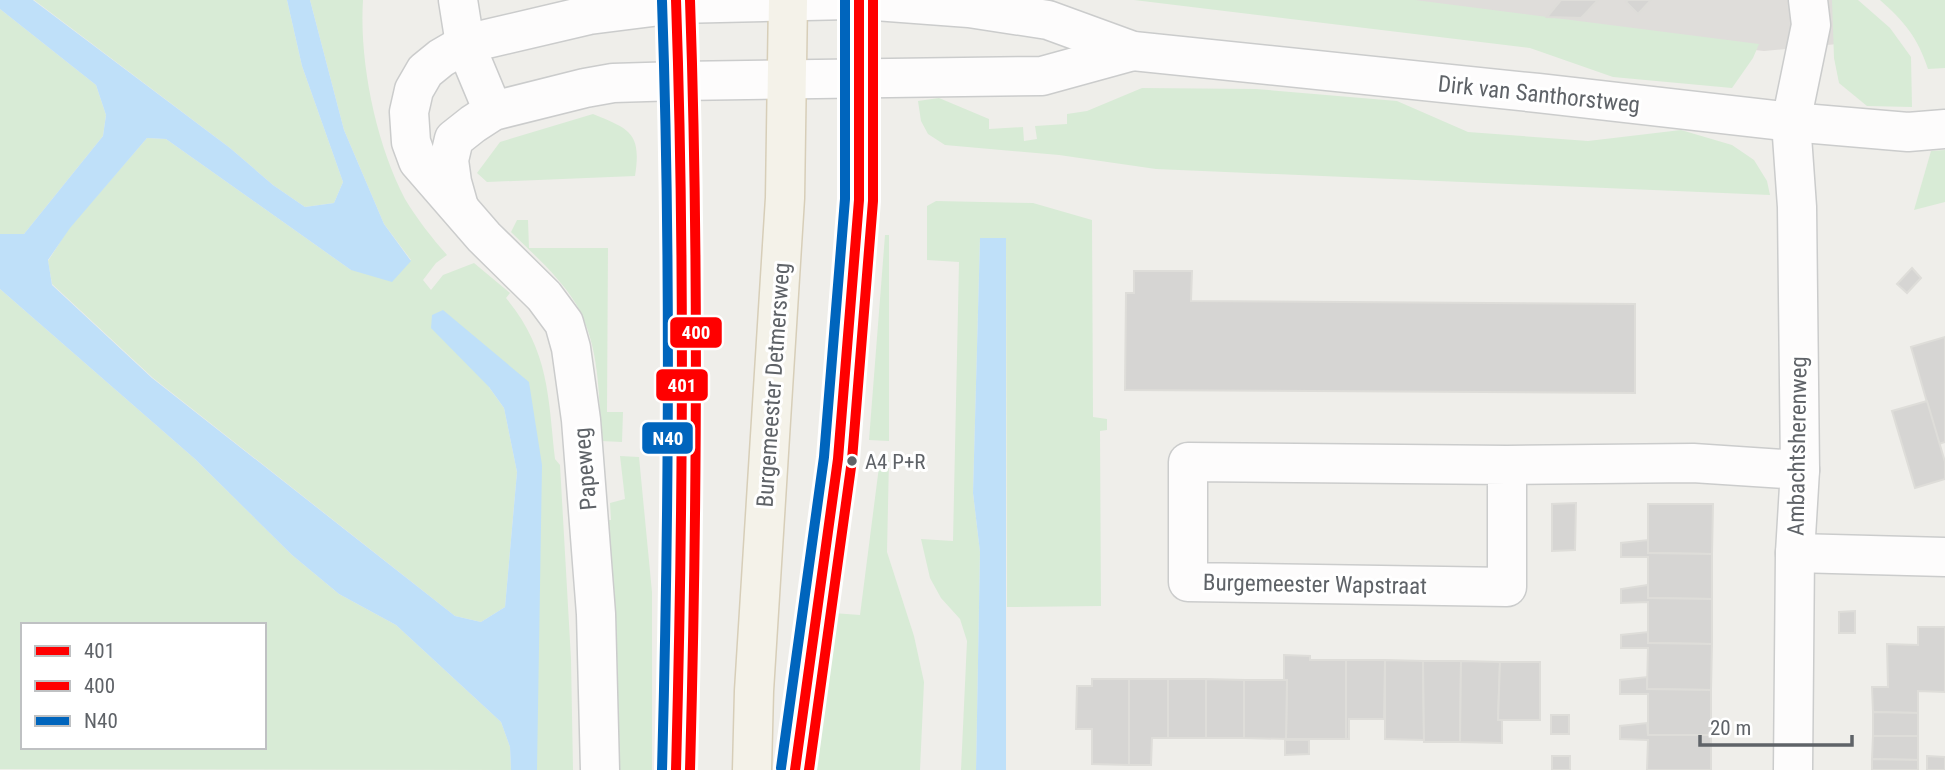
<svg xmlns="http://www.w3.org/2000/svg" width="1945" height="770" viewBox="0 0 1945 770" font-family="'Roboto Condensed',sans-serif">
<rect width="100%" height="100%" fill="#efeeea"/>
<path fill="#dfddda" d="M1309,0H1843L1848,43L1764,51Z"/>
<g fill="#d8ebd6" fill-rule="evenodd">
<path d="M34,0H287L302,66L343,182L334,203L305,207L273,185L230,148Z"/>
<path d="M310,0H363C359,62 376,144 405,199C417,219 432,238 447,255L436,263L423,280L431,290L443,275L474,263L510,293L506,298C549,350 548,395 555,459L560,465L571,659L573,770H537L529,382L489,387L504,408L517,472L505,607L481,622L455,616L153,378L52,284L48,261L69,228L147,138L166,139L351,270L411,260L384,224L344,130Z"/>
<path d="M1134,0H1415L1759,44L1753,58L1732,88L1613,77L1530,48Z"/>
<path d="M1832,0H1858L1890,28L1911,57L1912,107L1867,106L1839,83L1834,58Z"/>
<path d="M1880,0H1945V68L1928,69C1918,38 1904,21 1880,0Z"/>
<path d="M0,9L96,85L106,115L103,136L24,234H0Z"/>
<path d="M1142,88L1256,89L1397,101L1468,132L1588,141L1681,130L1732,145L1754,160L1767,181L1770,195L1156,169L1059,155L945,145L928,134L921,121L918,101L939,98L989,119V129L1023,127L1024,141L1037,139L1035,126L1067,124V114L1087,111Z"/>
<path d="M593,114C629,129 642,132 635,176L487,182L477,173L500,142Z"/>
<path d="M1945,150V202L1914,210L1931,151Z"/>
<path d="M936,201L1033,203L1092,220L1093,417L1107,419V430L1100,431L1101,606L1007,607L1006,238H980L973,493L980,552L976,770H961L967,641L960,619L941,598L930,578L921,539L953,541L959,262L927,260V206Z"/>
<path d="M517,220H528L529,248H608L607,412H623L622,442L601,441C599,395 600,345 576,304C559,276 534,255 511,232Z"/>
<path d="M885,235H889V441L869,440Z"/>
<path d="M0,289L195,459L292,555L339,594L396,625L501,722L510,747L511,770L0,769ZM23,625H264V747H23Z"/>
<path d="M620,456L639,457L652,592V770H615L607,520H611L610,503L625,499Z"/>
<path d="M880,459L889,460L887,552L914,636L924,682L920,770H815L833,613L860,615Z"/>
</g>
<g fill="#bfe0f9">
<path d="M0,0H33L230,148L273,185L305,207L334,203L343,182L302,66L287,0H310L344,130L384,224L411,261L392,282L351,270L166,139L147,138L70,228L48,260L52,285L152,378L455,616L481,622L505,607L517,472L504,408L489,387L431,328L432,315L443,310L529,382L542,465L537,770H511L510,747L501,722L396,625L339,594L292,555L195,459L0,289V234H24L103,136L106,115L96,85L0,9Z"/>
<path d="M980,238H1006V770H976L980,552L973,493Z"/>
</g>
<g fill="#d6d5d3" stroke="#deddd9" stroke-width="2">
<path d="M1561,0H1598L1581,18L1547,17Z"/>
<path d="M1628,0H1651L1638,14L1626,2Z"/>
<path d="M1912,268L1921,278L1907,293L1897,284Z"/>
<path d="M1134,271H1192L1191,301L1635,304V393L1125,390L1126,293H1134Z"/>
<path d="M1945,337V442L1939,444L1911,347Z"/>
<path d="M1927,401L1945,462V479L1915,488L1892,411Z"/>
<path d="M1576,503L1575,550L1552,551V504Z"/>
<path d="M1648,504H1713L1712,554L1648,553Z"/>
<path d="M1648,540V553L1712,554V599L1648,598V557H1621V543Z"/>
<path d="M1648,585V598L1712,599V644L1648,643V602L1621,603V589Z"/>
<path d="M1855,611V633H1839V612Z"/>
<path d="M1918,627H1945V692L1918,691V713L1873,712L1872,687H1888L1887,644L1918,645Z"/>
<path d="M1648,632V643L1712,644L1711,690L1647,689L1648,648H1621V635Z"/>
<path d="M1284,655L1310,656V660H1346V739H1286L1287,680H1284Z"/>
<path d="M1346,660H1385L1384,719H1349V739H1346Z"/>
<path d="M1385,660L1423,661L1424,740L1385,739Z"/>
<path d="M1423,661H1461L1460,742H1424Z"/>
<path d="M1461,661L1500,662L1498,720H1502V743L1460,742Z"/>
<path d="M1500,662H1540V720H1498Z"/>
<path d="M1647,677V689L1711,690V735H1648V694H1620V680Z"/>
<path d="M1092,679H1129V765L1092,764V729H1076L1077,686H1092Z"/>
<path d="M1129,679H1168V738H1152L1151,765H1129Z"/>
<rect x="1168" y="679" width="38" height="59"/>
<path d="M1206,679L1244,680V738H1206Z"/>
<path d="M1244,680H1287L1286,739L1244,738Z"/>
<path d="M1873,712L1918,713V736H1873Z"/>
<rect x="1551" y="715" width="18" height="19"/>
<path d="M1647,723L1648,735H1711V770H1647L1648,740L1620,739V726Z"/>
<path d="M1873,736H1918V760L1872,759Z"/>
<path d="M1285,740H1309V754L1285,755Z"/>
<rect x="1552" y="756" width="18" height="14"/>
<path d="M1927,756L1945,757V770H1927Z"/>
<path d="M1872,759L1918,760V770H1872Z"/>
</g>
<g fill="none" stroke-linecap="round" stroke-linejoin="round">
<g stroke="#cbcccc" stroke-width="41">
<g id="minor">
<path d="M458,0L465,44L493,111"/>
<path d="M862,0L969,8L1048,20L1133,51L1538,93L1791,122L1908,132L1945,129"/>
<path d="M459,207L452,182L449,160L454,139L473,124L493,111L585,88L613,83L679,81L1042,76L1133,51"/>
<path d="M1507,465V587L1188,582V462L1507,465L1693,463L1800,470"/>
<path d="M1795,553L1945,557"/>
<path d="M600,770L596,614L581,420L571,348L564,323L544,296L484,237L418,161L411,142L409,112L414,90L425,71L441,58L465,44L589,15L676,4L850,0"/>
<path d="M795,770L838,459L859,200V0"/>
<path d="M1793,770L1795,553L1800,470L1797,207L1791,122L1811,25L1808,0"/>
</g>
</g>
<g stroke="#d7ceb8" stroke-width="41">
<g id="major">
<path d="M676,770C684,513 687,257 676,0"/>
<path d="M752,770L754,691L785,198L788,0"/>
</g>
</g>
<use href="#minor" stroke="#fdfcfc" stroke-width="38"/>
<use href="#major" stroke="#f4f2e9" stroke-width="38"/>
<g stroke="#fff" stroke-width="16">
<g id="bus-1">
<path d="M676,0C685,257 683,513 676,770"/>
<path d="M795,770L838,459L859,200V0"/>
</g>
</g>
<g stroke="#fff" stroke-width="16">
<g id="bus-2">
<path d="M690,770C697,513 699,257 690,0"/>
<path d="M809,770L852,460L873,201V0"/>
</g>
</g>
<g stroke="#fff" stroke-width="16">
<g id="bus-3">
<path d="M781,768L824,457L845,199V0"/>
<path d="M662,770C669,513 671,257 662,1"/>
</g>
</g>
<use href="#bus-1" stroke="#f00" stroke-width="10"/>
<use href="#bus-2" stroke="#f00" stroke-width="10"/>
<use href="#bus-3" stroke="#0065bd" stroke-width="10"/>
</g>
<circle fill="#5f6368" stroke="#fff" stroke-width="2.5" cx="852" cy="461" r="6"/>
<g text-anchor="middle" stroke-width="6" stroke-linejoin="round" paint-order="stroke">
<g font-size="21" fill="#5f6368" stroke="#fff" text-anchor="start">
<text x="865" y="469">A4 P+R</text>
</g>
<g font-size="23" fill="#5f6368" stroke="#fff">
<text transform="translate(1539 94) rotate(6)" y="8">Dirk van Santhorstweg</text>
<text transform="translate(773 385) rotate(-86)" y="8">Burgemeester Detmersweg</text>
<text transform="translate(1797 446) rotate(-89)" y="8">Ambachtsherenweg</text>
<text transform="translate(585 469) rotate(-95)" y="8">Papeweg</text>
<text transform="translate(1315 584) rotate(1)" y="8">Burgemeester Wapstraat</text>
</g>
</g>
<g stroke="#fff" stroke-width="2.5">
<rect x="669" y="316" width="54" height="33" rx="7" fill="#f00"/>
<rect x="655" y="368" width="54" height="34" rx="7" fill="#f00"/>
<rect x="641" y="421" width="53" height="34" rx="7" fill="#0065bd"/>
</g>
<g font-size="19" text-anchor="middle" font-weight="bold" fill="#fff">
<text x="696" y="339">400</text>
<text x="682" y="392">401</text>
<text x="668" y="445">N40</text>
</g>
<rect x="21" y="623" width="245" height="126" fill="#ffffff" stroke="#bfc1c3" stroke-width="2"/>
<rect x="35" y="646" width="35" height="10" fill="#ff0000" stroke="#bfc1c3" stroke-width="2"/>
<text x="84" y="658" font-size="21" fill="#5f6368">401</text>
<rect x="35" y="681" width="35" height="10" fill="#ff0000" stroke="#bfc1c3" stroke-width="2"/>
<text x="84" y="693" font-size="21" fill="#5f6368">400</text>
<rect x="35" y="716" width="35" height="10" fill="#0065bd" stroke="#bfc1c3" stroke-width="2"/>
<text x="84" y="728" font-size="21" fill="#5f6368">N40</text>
<path d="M1700 735v10h152v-10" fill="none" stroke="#5f6368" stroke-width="3.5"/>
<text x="1710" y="735" font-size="21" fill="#5f6368" stroke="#ffffff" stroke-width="5" paint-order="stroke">20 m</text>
</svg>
